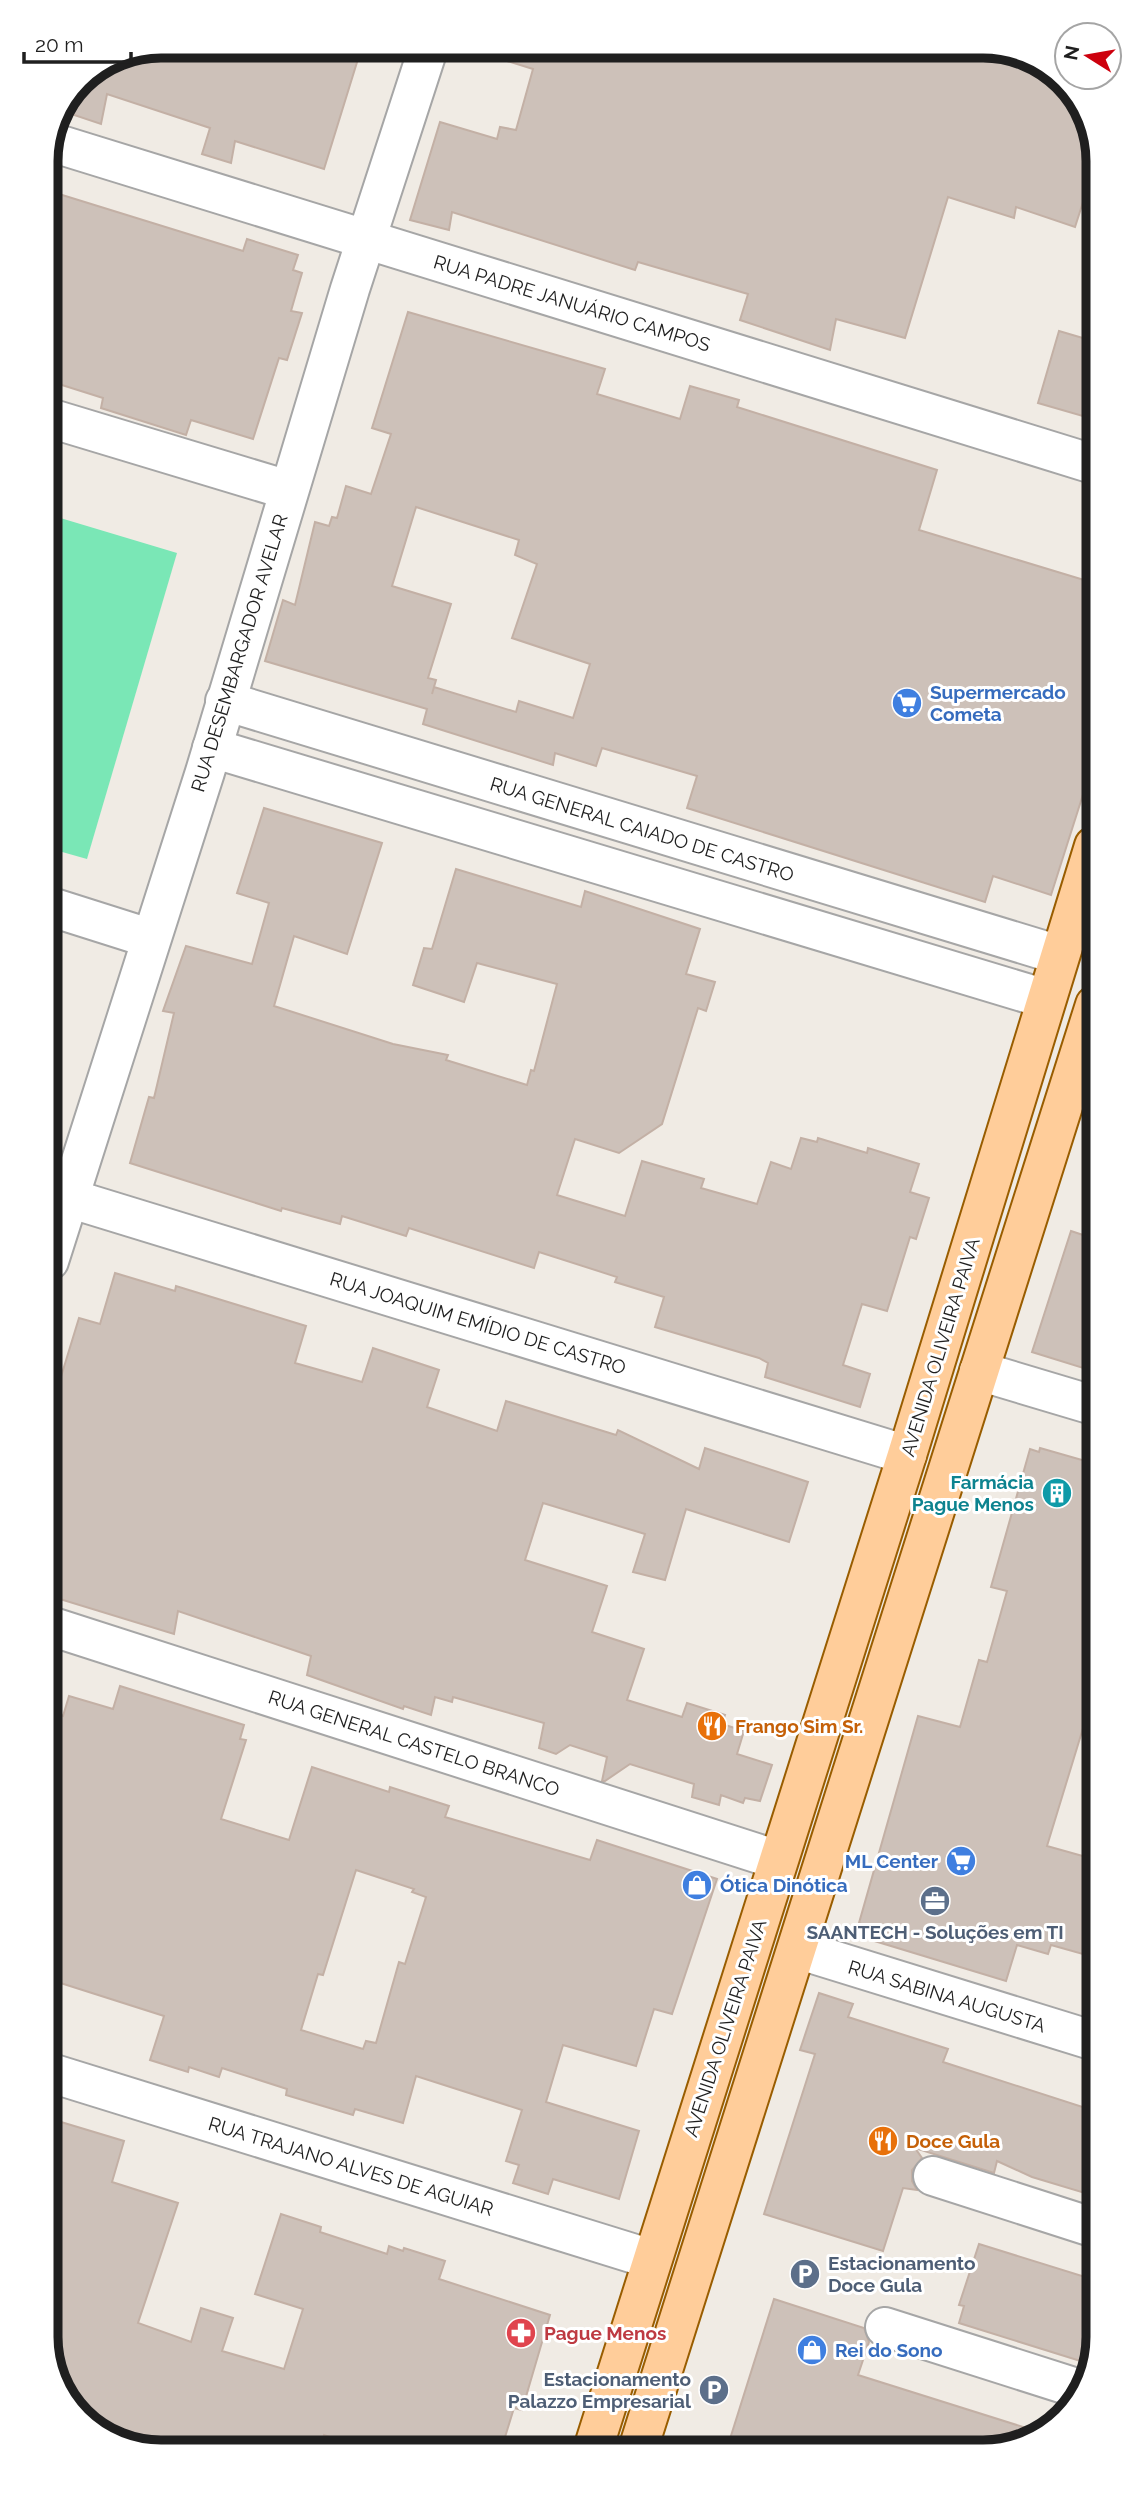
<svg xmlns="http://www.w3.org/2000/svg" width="1144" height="2498" viewBox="0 0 1144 2498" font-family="Raleway,sans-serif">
<rect width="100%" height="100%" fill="#f0ebe4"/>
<path fill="#7ae7b6" d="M47,514L177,553L87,859L48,848Z"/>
<g fill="#cdc1b9" stroke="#c3b0a5" stroke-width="2" fill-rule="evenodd">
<path d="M161,46H362L324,169L235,141L231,163L202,154L210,128L107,94L101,124L65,112L80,79Z"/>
<path d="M479,46H991L995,47L993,56L1059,77L1092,123V174L1075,227L1016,207L1014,218L948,197L905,338L836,319L830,350L740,320L748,294L638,262L635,270L452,212L449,230L410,220L440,122L497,139L500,127L516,130L533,69L478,52Z"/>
<path d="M46,190L243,251L247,239L298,255L293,270L302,273L291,311L302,313L287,360L279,358L253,439L191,420L186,435L101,408L103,398L46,380Z"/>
<path d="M408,312L605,369L597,394L680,419L690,386L739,400L737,407L937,470L919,530L1094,583V760L1051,895L993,876L985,902L687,808L697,776L602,748L596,766L555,753L553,765L423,724L427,709L265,661L283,600L295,605L315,522L329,526L332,517L337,518L346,486L371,494L391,434L372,428ZM416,507L519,540L515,555L537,564L512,638L590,664L573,718L519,701L516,712L434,687L432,694L436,680L428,678L451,604L392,586Z"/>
<path d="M1059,331L1093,341V419L1038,403Z"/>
<path d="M264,808L382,843L347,954L294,936L274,1006L393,1044L448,1055L446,1060L527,1085L531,1070L534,1071L557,984L477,963L464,1002L413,985L424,948L432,949L456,869L581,907L585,891L700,929L686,974L715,982L706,1011L698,1008L662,1124L619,1153L575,1139L557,1195L625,1216L642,1161L704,1179L701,1188L757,1204L771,1162L791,1169L801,1138L817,1142L818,1138L867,1153L868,1148L919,1164L910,1192L929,1198L916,1239L910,1237L887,1311L862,1304L843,1365L870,1374L860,1407L765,1377L768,1363L759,1358L655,1327L664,1297L615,1282L617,1277L539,1252L534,1268L409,1228L406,1236L342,1216L340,1224L282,1208L281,1211L130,1163L149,1097L154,1098L174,1013L163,1011L186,946L252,964L269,903L237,893Z"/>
<path d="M1071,1231L1095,1239L1096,1372L1032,1352Z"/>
<path d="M115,1273L175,1291L176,1286L306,1326L295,1363L362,1382L373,1348L439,1370L427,1407L497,1431L506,1401L616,1435L618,1430L699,1469L705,1448L808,1482L789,1542L686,1509L665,1580L633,1572L645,1534L543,1503L525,1560L607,1586L592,1632L644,1649L627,1700L682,1717L687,1703L725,1715L722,1724L744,1731L737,1754L772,1765L760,1801L745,1798L743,1803L721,1795L719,1805L692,1797L694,1784L630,1764L605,1781H602L607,1757L570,1745L556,1754L539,1748L544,1723L453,1697L452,1702L435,1697L431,1715L404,1706L403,1709L307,1675L311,1656L178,1611L174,1634L50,1596L49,1391L56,1393L79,1318L100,1324Z"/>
<path d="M1040,1448L1096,1464L1097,1729L1084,1725L1047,1846L1097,1860V1958L1051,1945L1048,1954L1017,1945L1006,1981L868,1939L872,1928L859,1923L918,1716L960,1727L979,1660L987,1662L1007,1591L991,1587L1030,1449L1039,1452Z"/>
<path d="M120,1686L244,1725L240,1739L246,1740L221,1819L289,1840L312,1767L389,1792L390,1787L449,1806L445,1817L590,1860L597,1840L717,1879L672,2014L654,2009L636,2066L563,2045L546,2102L639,2131L619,2199L553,2179L548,2194L513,2183L519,2165L506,2161L522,2110L416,2076L403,2123L355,2109L353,2115L286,2095L287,2089L222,2068L219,2077L189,2067L188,2072L150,2060L164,2016L51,1980L50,1712L63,1716L69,1696L113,1709ZM356,1870L414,1889L412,1892L426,1897L405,1964L399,1962L376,2043L366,2041L363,2049L301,2030L318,1974L323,1975Z"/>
<path d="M819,1993L853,2004L848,2017L948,2049L943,2062L1098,2112V2197L1032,2177L997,2161L994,2173L915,2148L922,2158L912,2170V2181L917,2190L903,2188L883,2251L764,2214L815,2054L800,2050Z"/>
<path d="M51,2119L124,2141L112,2182L178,2203L138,2323L191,2342L201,2308L233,2318L222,2351L284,2369L303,2309L255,2294L281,2214L321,2227L320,2232L387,2254L389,2246L403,2251L404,2248L445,2261L439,2279L550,2315L522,2410L514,2408L501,2450L373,2451L324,2435L320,2451L153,2452L91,2429L52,2375Z"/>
<path d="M979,2244L1098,2281V2338L1090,2364L959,2323L964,2306L959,2305Z"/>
<path d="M774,2299L864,2328L869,2342L858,2375L1039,2432L1021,2446L735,2448L737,2442L730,2439Z"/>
</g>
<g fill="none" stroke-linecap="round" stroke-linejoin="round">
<g stroke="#a6a6a6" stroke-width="42">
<g id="minor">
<path d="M51,142L1093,464"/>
<path d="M46,417L288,490"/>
<path d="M225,701L1059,955"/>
<path d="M212,748L1046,999"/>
<path d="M48,906L149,938"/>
<path d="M49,1192L907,1455"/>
<path d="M49,1261L205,772L350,289L429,46"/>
<path d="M979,1371L1096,1406"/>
<path d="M50,1626L778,1860"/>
<path d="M797,1949L1098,2042"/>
<path d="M51,2073L651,2259"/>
<path d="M933,2176L1098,2229"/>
<path d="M885,2327L1083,2390"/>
</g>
</g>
<g stroke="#995d00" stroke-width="42">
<g id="major">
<path d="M593,2449L907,1455L1094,846"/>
<path d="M638,2449L1095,1005"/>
</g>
</g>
<use href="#minor" stroke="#fff" stroke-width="38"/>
<use href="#major" stroke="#ffcd9a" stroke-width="38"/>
</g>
<defs>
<g id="supermarket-disc" transform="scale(1.575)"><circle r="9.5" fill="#3f7fe0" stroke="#fff"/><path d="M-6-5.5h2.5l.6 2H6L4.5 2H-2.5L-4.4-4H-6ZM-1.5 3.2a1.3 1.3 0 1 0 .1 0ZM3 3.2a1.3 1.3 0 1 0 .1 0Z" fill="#fff"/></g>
<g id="building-disc" transform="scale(1.575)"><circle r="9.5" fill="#0f9aa8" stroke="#fff"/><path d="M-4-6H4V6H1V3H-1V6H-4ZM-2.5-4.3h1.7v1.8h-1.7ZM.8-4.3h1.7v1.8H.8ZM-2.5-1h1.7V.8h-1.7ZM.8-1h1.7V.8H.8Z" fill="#fff"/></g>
<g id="restaurant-disc" transform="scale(1.575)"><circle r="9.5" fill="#e8710a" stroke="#fff"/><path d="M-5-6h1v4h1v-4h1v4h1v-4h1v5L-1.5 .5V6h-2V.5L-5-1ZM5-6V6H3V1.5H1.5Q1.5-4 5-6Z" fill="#fff"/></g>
<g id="shop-disc" transform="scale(1.575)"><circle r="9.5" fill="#3f7fe0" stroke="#fff"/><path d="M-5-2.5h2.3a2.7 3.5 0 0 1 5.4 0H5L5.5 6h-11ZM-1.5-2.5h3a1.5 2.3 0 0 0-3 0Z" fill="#fff"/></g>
<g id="office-disc" transform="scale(1.575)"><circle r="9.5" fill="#5c6f8a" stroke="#fff"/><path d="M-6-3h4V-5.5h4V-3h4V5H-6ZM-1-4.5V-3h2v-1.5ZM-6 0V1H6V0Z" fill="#fff"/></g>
<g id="parking-disc" transform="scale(1.575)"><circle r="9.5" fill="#5c6f8a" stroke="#fff"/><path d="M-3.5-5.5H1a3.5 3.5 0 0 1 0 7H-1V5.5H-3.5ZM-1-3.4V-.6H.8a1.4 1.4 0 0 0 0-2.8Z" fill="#fff"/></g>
<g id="pharmacy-disc" transform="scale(1.575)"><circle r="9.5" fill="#e0444e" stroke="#fff"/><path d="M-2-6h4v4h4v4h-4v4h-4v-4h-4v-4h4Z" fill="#fff"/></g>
</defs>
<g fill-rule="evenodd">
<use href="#supermarket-disc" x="907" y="703"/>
<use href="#building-disc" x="1057" y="1493"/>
<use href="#restaurant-disc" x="712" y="1726"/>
<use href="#supermarket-disc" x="961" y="1861"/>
<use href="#shop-disc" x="697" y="1885"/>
<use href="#office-disc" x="935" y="1901"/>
<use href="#restaurant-disc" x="883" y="2141"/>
<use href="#parking-disc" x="805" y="2274"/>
<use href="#pharmacy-disc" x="521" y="2333"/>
<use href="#shop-disc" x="812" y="2350"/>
<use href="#parking-disc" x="714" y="2390"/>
</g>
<g text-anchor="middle" stroke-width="6" stroke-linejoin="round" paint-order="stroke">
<g font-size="19" fill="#1f1f1f" stroke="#fff">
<text transform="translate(572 303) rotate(17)" y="7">RUA PADRE JANUÁRIO CAMPOS</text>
<text transform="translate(239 653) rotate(-73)" y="7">RUA DESEMBARGADOR AVELAR</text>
<text transform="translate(642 829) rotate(17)" y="7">RUA GENERAL CAIADO DE CASTRO</text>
<text transform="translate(478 1323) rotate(17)" y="7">RUA JOAQUIM EMÍDIO DE CASTRO</text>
<text transform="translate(940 1347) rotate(-73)" y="7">AVENIDA OLIVEIRA PAIVA</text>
<text transform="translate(414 1743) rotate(18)" y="7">RUA GENERAL CASTELO BRANCO</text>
<text transform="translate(947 1996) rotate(17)" y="7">RUA SABINA AUGUSTA</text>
<text transform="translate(725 2028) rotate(-72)" y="7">AVENIDA OLIVEIRA PAIVA</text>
<text transform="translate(351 2166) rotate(17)" y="7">RUA TRAJANO ALVES DE AGUIAR</text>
</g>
<g font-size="19" font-weight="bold" fill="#366cbe" stroke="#fff" text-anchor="start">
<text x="930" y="699">Supermercado<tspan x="930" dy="22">Cometa</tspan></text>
<text x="938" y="1868" text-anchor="end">ML Center</text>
<text x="720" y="1892">Ótica Dinótica</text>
<text x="835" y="2357">Rei do Sono</text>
</g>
<g font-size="19" font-weight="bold" fill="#0d838f" stroke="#fff" text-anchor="end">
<text x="1034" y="1489">Farmácia<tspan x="1034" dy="22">Pague Menos</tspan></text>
</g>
<g font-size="19" font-weight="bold" fill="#c56008" stroke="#fff" text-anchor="start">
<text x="735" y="1733">Frango Sim Sr.</text>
<text x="906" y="2148">Doce Gula</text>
</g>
<g font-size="19" font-weight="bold" fill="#4e5e75" stroke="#fff">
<text x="935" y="1939">SAANTECH - Soluções em TI</text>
<text x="828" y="2270" text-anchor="start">Estacionamento<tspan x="828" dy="22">Doce Gula</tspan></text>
<text x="691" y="2386" text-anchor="end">Estacionamento<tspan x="691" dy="22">Palazzo Empresarial</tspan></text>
</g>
<g font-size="19" font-weight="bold" fill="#be3a42" stroke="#fff" text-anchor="start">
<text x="544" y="2340">Pague Menos</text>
</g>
</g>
<path d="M0 0H1144V2498H0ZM161 58H983A103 103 0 0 1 1086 161V2337A103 103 0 0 1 983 2440H161A103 103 0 0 1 58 2337V161A103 103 0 0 1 161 58Z" fill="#fff" fill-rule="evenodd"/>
<path fill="none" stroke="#1f1f1f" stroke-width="9" d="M161 58H983A103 103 0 0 1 1086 161V2337A103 103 0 0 1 983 2440H161A103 103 0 0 1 58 2337V161A103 103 0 0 1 161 58Z"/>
<g transform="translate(1088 56) rotate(281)"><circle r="33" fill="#ffffff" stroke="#a5a5a5" stroke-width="2"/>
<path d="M0-5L12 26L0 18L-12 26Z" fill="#cd000d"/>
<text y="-10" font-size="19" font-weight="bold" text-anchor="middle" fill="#1f1f1f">N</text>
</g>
<path d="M24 52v10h107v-10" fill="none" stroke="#1f1f1f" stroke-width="3.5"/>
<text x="35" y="52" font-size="21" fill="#1f1f1f" stroke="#ffffff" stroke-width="5" paint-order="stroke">20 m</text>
</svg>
